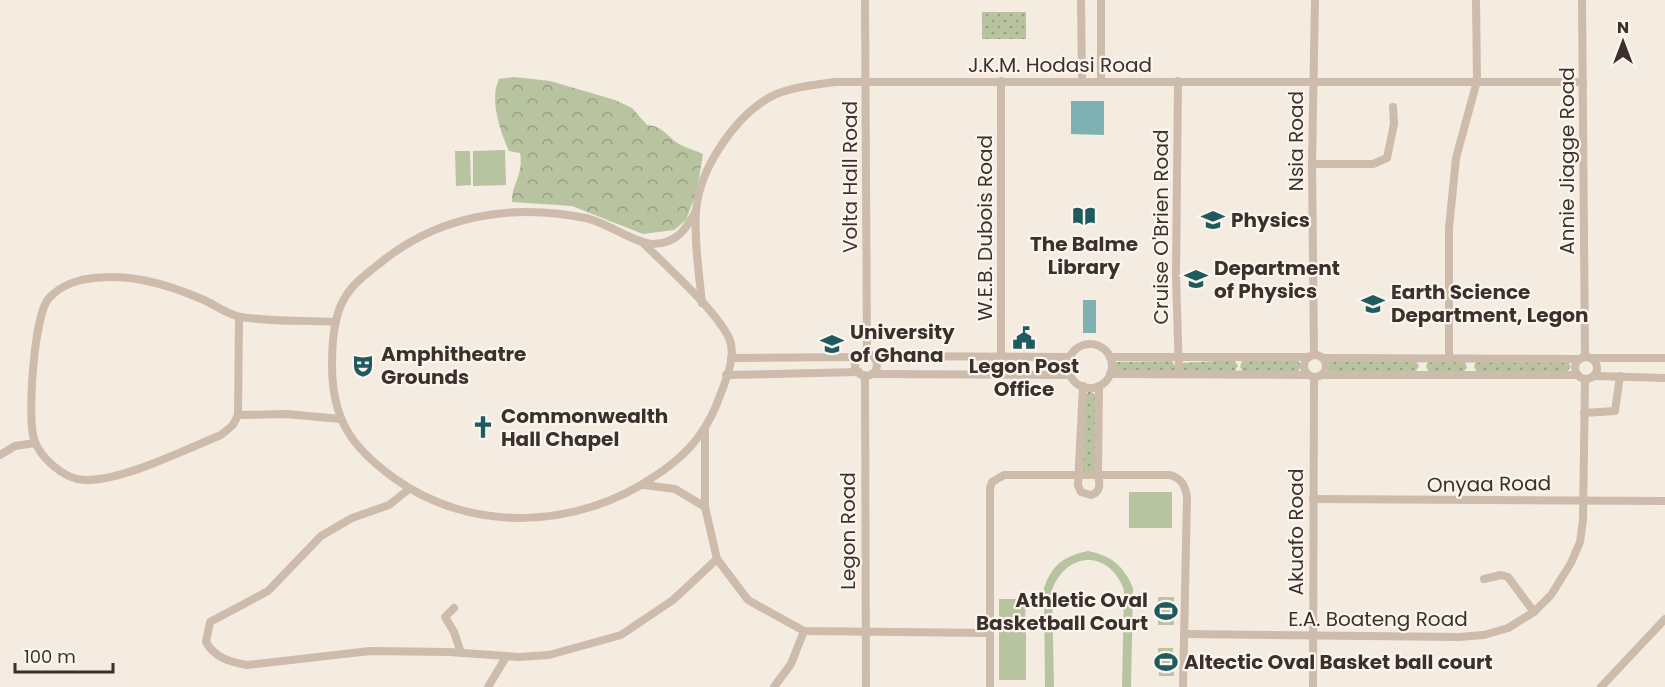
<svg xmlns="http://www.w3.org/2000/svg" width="1665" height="687" viewBox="0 0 1665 687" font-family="Poppins,sans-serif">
<defs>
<pattern id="grass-dots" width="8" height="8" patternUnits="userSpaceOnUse" patternTransform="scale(1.5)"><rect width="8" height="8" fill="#b8c4a0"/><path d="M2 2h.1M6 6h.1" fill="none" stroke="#97a083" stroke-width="1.8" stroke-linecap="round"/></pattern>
<pattern id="forest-crowns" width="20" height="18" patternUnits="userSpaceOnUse" patternTransform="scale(1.5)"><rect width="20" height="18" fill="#b8c4a0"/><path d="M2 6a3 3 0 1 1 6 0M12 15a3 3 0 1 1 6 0" fill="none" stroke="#97a083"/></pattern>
</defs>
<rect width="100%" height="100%" fill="#f4ebe1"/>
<g fill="url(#grass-dots)">
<rect x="982" y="12" width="44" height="27"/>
<path d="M1234,360L1238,366L1234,372L1183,371L1181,363Z"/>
<path d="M1297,360L1302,366L1297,372H1243L1240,367L1242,361Z"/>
<path d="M1415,360L1419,366L1415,372H1331L1327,367L1329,361Z"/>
<path d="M1172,361L1176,368L1174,371L1115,372L1113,368L1115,362Z"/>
<path d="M1428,361H1465L1467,368L1463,372H1429L1426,367Z"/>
<path d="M1476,361H1567L1571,366L1567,372H1477L1474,367Z"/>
<path d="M1090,391L1096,395L1095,472L1083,471L1084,395Z"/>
</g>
<path fill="url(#forest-crowns)" d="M514,77L550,81L615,100L632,108L647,125C662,126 665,134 676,142C683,147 695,150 703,154L697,190L686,220L674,230L643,234L572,206L512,202C511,184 524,176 520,153L509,151C500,131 489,99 499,79Z"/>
<g fill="#b8c4a0">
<path d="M505,150L506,185L473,186V151Z"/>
<path d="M455,151H470L471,185L456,186Z"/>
<rect x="1129" y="492" width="43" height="36"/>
<path d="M1088,551C1112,556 1124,566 1133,588L1131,687H1122L1124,590C1110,550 1067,550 1052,590L1054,687H1045L1044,588C1052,565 1064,556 1088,551Z"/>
<rect x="1158" y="597" width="16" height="28"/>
<path d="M999,599H1026L1025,620H999Z"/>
<rect x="999" y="631" width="27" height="49"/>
<path d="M1158,648H1173L1174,676H1159Z"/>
</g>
<g fill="#7fb0b2">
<path d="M1071,101H1104V135L1071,134Z"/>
<rect x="1083" y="300" width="13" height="33"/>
</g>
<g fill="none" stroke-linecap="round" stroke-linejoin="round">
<g stroke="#cdbbac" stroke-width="8">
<path d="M865,0L867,354"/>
<path d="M1081,0L1082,81"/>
<path d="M1101,0V81"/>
<path d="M1582,0L1585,357"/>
<path d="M1178,81L1176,276L1179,374"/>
<path d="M1312,164H1373L1387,158L1394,124L1393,107"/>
<path d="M641,241C665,265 715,309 729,338C738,358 723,386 716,406C703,437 683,458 655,476C578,529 471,534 394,478C351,447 332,419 332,365C332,345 333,319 343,301C351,285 366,274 380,263C439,215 512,203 586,218C607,223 635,243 652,244C677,244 686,229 696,211"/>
<path d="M702,303C699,273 694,241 696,211C699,169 735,116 772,96C791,87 814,85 835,82H1583"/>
<path d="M336,322C305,320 271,322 241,317C228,315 215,305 204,300C165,283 123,271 81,280C70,283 57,289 49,298C34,314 27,418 34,439C40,458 64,479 84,480C123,481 184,450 221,435L233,425L238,415L286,414L341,419"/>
<circle cx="1090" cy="366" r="22"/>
<circle cx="866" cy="365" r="11"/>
<circle cx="1315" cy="366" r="11"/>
<path d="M1314,355L1312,164L1315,0"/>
<path d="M873,356L1070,357"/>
<path d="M1110,357H1309"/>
<circle cx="1586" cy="368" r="11"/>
<path d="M731,358L859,357"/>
<path d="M1323,358L1580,359"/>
<path d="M1449,358V228L1456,158L1477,81L1476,0"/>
<path d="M1591,358H1665"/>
<path d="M872,374L1070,375"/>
<path d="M1110,374L1308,375"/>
<path d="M726,375L859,372"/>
<path d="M865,375L866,687"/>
<path d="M1001,375V81"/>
<path d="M1323,375H1578"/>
<path d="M1594,376L1665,378"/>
<path d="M1083,386L1078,485L1081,492L1091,495C1101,492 1100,484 1098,475L1099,386"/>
<path d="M1584,413L1615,411L1620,376"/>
<path d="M238,415L239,317"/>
<path d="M705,431V507L717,559L748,600L804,631L990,633"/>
<path d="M0,455L15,446L35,443"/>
<path d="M644,485L675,489L705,507"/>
<path d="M409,489L389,505L352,518L321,536L268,591L210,622L206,642C215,658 230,662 247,665L370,651L449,652L519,657L549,655L621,635L673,600L717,559"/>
<path d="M1313,499L1665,501"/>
<path d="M1484,579L1501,575L1508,577L1534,612"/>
<path d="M454,608L445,617L454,632L461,653"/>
<path d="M1184,634L1459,637L1484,635L1508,628L1534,612L1551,595L1571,563L1580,542L1583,520L1585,379"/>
<path d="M488,687L506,657"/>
<path d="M774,687L791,664L804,631"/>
<path d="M990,687V488L992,482L1004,475H1170C1182,479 1185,485 1187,497L1183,687"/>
<path d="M1313,687L1314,378"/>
<path d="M1601,687L1665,619"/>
</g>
</g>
<defs>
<g id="library-bare" transform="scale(1.8)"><path d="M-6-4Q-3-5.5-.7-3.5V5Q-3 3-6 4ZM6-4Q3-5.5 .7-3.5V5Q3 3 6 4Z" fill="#1f5a5e" stroke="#fbf5ee" stroke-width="2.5" paint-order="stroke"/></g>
<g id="university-bare" transform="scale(1.8)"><path d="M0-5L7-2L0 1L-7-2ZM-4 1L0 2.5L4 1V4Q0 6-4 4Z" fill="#1f5a5e" stroke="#fbf5ee" stroke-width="2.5" paint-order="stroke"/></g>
<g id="civic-bare" transform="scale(1.8)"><path d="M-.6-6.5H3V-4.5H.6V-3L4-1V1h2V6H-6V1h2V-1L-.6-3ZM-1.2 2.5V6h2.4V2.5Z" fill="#1f5a5e" stroke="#fbf5ee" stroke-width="2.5" paint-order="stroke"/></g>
<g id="theatre-bare" transform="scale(1.8)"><path d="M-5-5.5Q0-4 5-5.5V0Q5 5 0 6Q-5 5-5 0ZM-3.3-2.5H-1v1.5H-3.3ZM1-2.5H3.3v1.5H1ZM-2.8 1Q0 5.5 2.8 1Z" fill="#1f5a5e" stroke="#fbf5ee" stroke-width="2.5" paint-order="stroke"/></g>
<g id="church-bare" transform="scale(1.8)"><path d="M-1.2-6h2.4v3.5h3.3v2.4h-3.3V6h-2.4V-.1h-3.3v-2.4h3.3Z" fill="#1f5a5e" stroke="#fbf5ee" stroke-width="2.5" paint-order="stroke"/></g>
<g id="stadium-bare" transform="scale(1.8)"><path d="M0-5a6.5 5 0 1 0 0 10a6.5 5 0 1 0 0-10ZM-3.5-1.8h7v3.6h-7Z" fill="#1f5a5e" stroke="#fbf5ee" stroke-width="2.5" paint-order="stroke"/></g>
</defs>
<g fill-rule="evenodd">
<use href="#library-bare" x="1084" y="216"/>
<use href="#university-bare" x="1213" y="220"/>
<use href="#university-bare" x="1196" y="279"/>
<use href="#university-bare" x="1373" y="304"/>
<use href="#civic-bare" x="1024" y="338"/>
<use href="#university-bare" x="832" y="344"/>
<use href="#theatre-bare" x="363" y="366"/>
<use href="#church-bare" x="483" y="427"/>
<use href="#stadium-bare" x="1166" y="611"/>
<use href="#stadium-bare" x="1166" y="662"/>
</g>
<g text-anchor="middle" stroke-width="4.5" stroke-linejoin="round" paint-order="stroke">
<g font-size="20" fill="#3b302b" stroke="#fbf5ee">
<text x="1060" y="72">J.K.M. Hodasi Road</text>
<text transform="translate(1296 141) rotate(-90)" y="7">Nsia Road</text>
<text transform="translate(1567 161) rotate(-90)" y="7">Annie Jiagge Road</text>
<text transform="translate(850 177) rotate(-90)" y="7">Volta Hall Road</text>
<text transform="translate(1161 227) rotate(-90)" y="7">Cruise O'Brien Road</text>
<text transform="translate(985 228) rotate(-90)" y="7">W.E.B. Dubois Road</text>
<text transform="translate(1489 484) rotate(-1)" y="7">Onyaa Road</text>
<text transform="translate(848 531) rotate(-90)" y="7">Legon Road</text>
<text transform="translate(1296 532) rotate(-90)" y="7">Akuafo Road</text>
<text x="1378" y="626">E.A. Boateng Road</text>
</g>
<g font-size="20" font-weight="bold" fill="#3b302b" stroke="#fbf5ee" text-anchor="start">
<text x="1231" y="227">Physics</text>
<text x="1084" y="251" text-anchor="middle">The Balme<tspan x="1084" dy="23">Library</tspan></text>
<text x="1214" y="275">Department<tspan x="1214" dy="23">of Physics</tspan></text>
<text x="1391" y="299">Earth Science<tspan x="1391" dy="23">Department, Legon</tspan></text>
<text x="850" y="339">University<tspan x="850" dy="23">of Ghana</tspan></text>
<text x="381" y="361">Amphitheatre<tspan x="381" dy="23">Grounds</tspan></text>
<text x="1024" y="373" text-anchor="middle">Legon Post<tspan x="1024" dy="23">Office</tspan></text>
<text x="501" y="423">Commonwealth<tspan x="501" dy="23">Hall Chapel</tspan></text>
<text x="1148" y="607" text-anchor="end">Athletic Oval<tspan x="1148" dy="23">Basketball Court</tspan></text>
<text x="1184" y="669">Altectic Oval Basket ball court</text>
</g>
</g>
<g transform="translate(1623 42)" stroke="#fbf5ee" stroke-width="4.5" paint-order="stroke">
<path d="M0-4.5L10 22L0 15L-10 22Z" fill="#3b302b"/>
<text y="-9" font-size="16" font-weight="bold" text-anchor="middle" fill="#3b302b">N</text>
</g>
<path d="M15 663v9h98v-9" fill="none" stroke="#3b302b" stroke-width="3"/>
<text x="24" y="663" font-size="18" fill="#3b302b" stroke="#fbf5ee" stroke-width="4.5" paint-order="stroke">100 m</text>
</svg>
